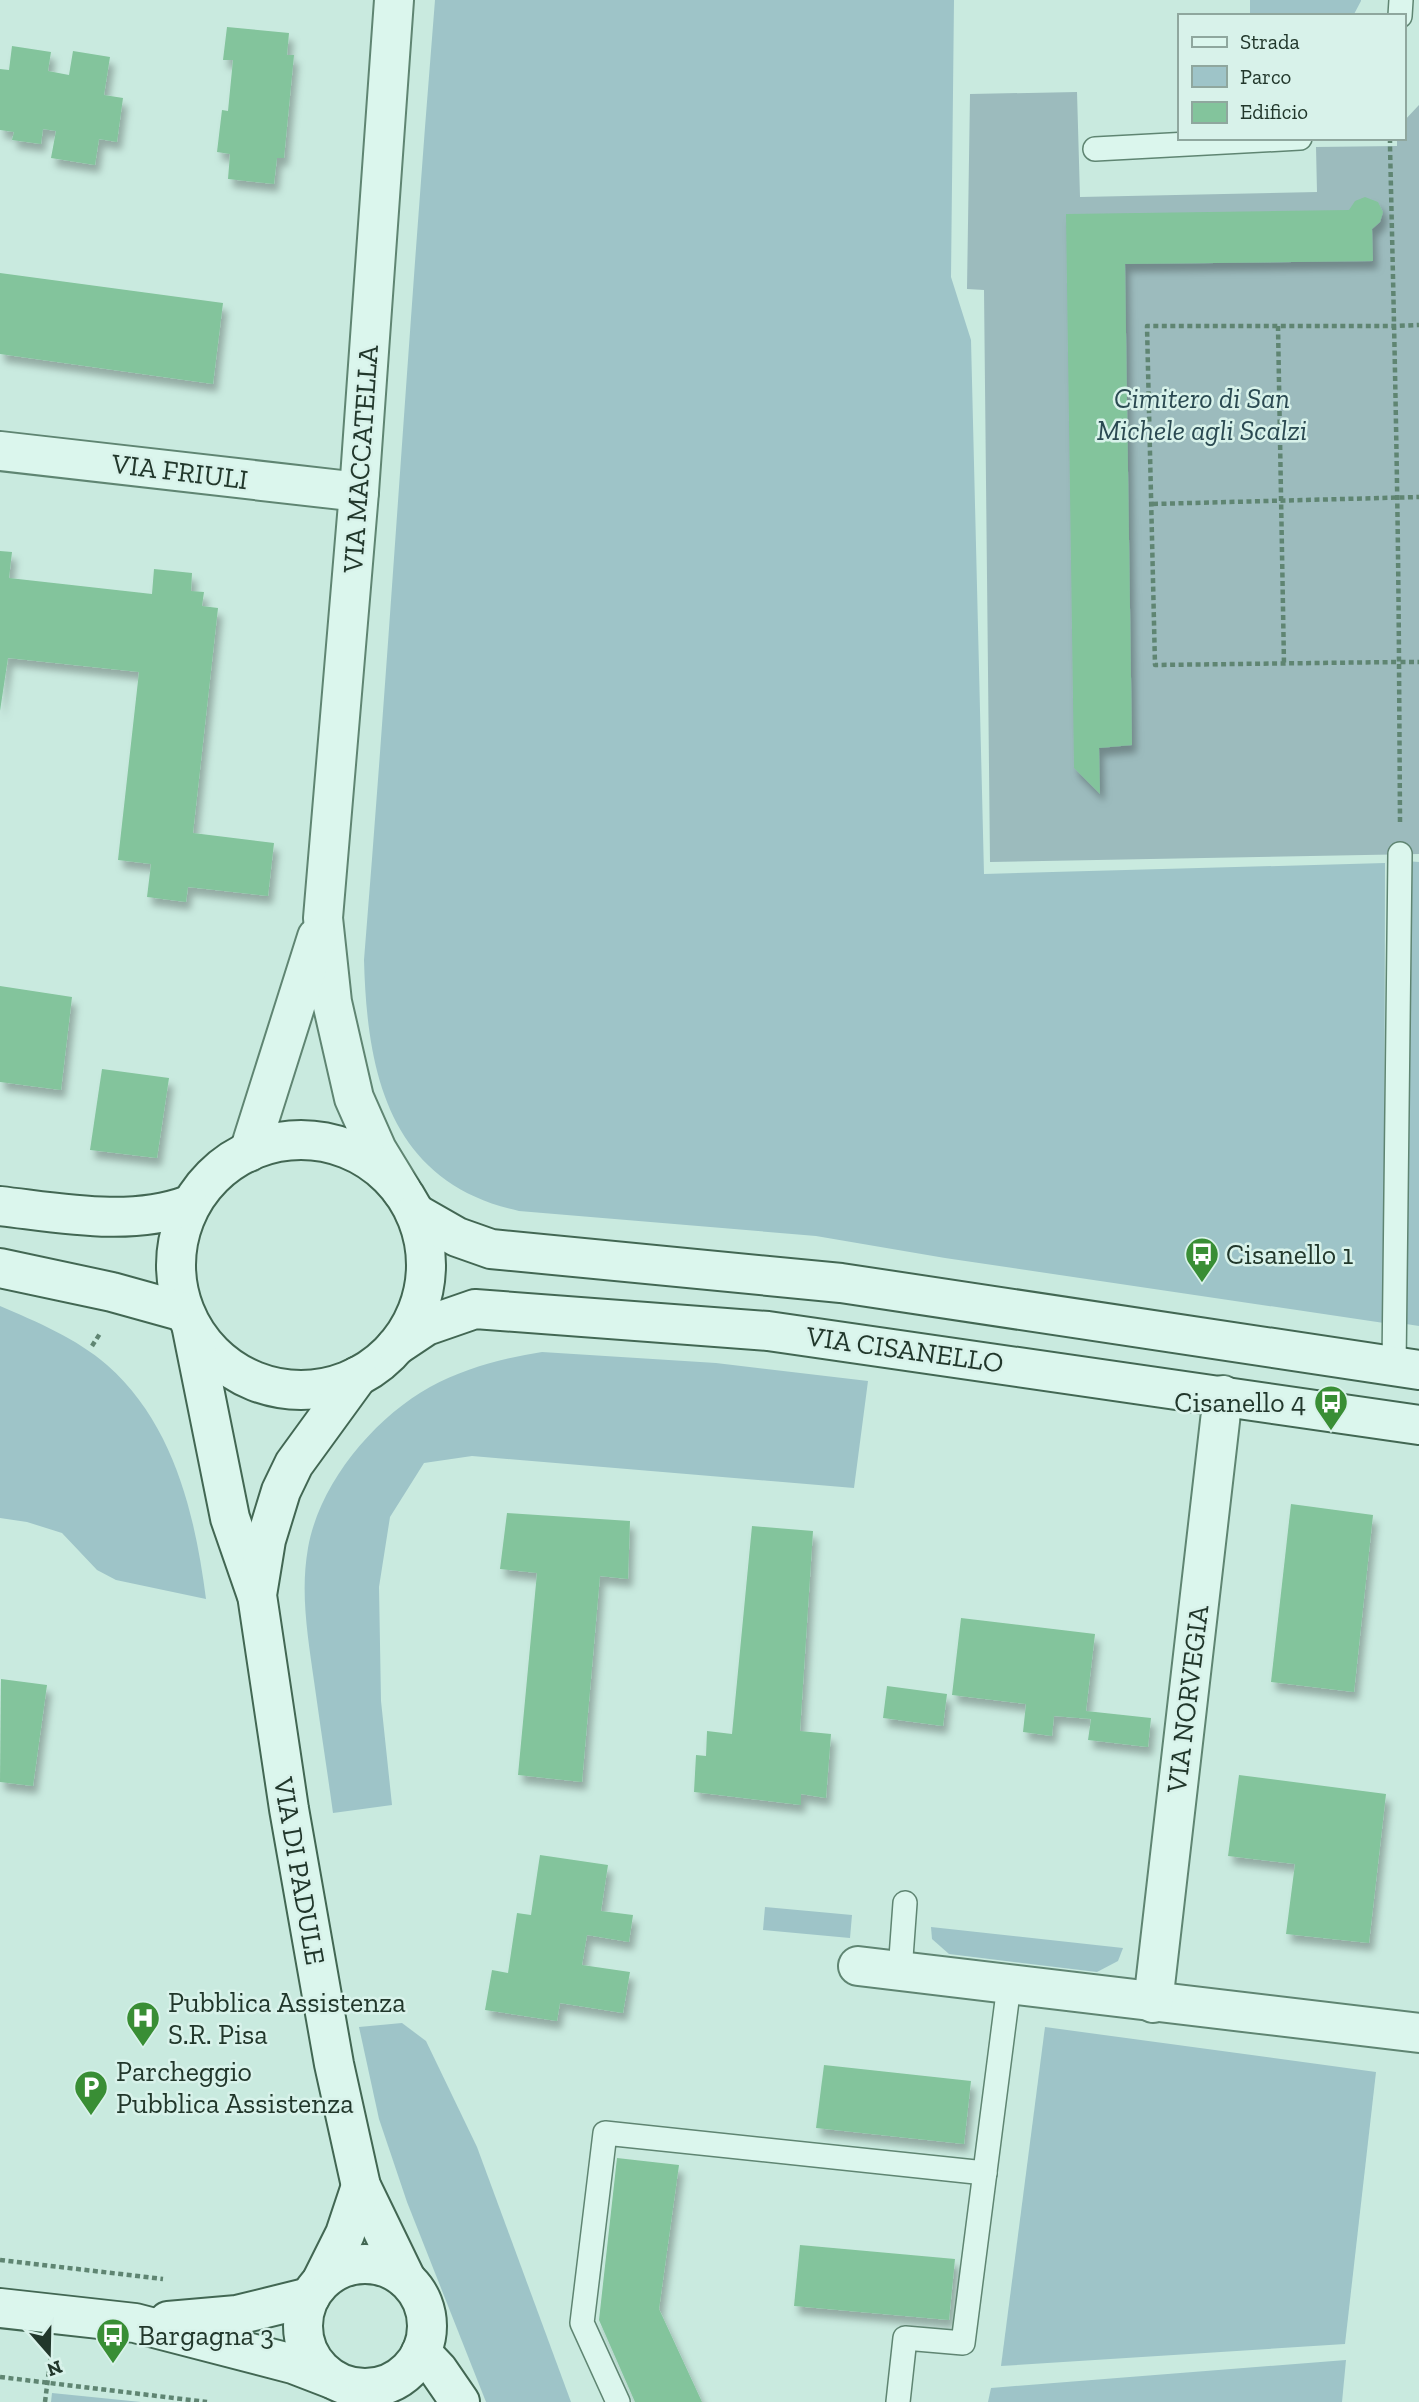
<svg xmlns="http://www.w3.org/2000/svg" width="1419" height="2402" viewBox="0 0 1419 2402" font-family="'Zilla Slab',serif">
<defs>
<filter id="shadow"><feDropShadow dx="4.5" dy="8" stdDeviation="3.5" flood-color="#0004"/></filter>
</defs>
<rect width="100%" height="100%" fill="#c9eadf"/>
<g fill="#9ec4c8">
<path d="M435,0H954L951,277L971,340L984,874L1385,863L1384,1323L945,1258L816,1236L519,1211C390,1183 367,1075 364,960C390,640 409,320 435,0Z"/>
<path d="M1250,0H1361V1L1353,16H1250Z"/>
<path d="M1405,861L1419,862V1326L1406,1324Z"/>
<path d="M0,1306C37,1322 76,1338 107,1365C174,1424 195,1514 206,1599L116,1580L97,1570L62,1533L27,1522L0,1518Z"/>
<path d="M542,1352L716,1363L868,1381L854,1488L472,1456L424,1463L390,1517L379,1587L381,1701L392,1805L333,1813C327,1769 320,1725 314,1681C308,1637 300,1593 308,1548C319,1484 374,1418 430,1387C465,1368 503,1358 542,1352Z"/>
<path d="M765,1907L852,1915L850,1938L763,1930Z"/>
<path d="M931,1927L1123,1948L1118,1961L1097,1972L949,1954L932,1939Z"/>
<path d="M402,2023L426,2041L477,2147L571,2402H486L407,2202L379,2119L359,2027Z"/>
<path d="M1045,2027L1376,2072L1345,2344L1001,2366Z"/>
<path d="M1346,2360L1342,2402H988L991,2388Z"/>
<path d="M52,2393L141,2402H51Z"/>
</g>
<path fill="#9cbbbd" d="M1077,92L1080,197L1317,192L1316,147L1397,146V138H1403V122L1419,105V854L990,862L984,290L967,289L970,94Z"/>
<g fill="#83c49c" filter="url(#shadow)">
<path d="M227,27L289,33L287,55H294L284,158H277L274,184L228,179L230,154L217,152L222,110L228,111L233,60H223Z"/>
<path d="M12,46L51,52L48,71L69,75L73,51L110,57L104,95L123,98L117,142L99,139L95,165L51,158L56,131L43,129L41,144L12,140L14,132L0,130V69L9,70Z"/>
<path d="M1365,197L1378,202L1383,212L1380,222L1372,229L1373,261L1125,264L1132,745L1099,748L1100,794L1074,768L1066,214L1349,210L1355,201Z"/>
<path d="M0,273L223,303L213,384L0,354Z"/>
<path d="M0,551L12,552L9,578L152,594L154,569L192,573L191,591L204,592L202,606L218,608L193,833L274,843L268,896L188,887L186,902L147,897L151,864L118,860L139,672L8,658L0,711Z"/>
<path d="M0,986L72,997L61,1090L0,1082Z"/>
<path d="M102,1069L169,1078L157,1158L90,1150Z"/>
<path d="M1291,1504L1373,1515L1354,1692L1271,1682Z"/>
<path d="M507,1513L630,1521L628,1579L600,1576L582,1782L518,1775L537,1573L500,1569Z"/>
<path d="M752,1526L813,1531L800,1731L831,1734L826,1798L801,1794V1805L694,1792L696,1755L706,1756L707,1731L732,1734Z"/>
<path d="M961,1618L1095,1634L1086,1711L1151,1718L1148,1747L1088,1740L1091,1719L1054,1716L1052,1736L1023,1732L1026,1704L952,1695Z"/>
<path d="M1,1679L47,1685L33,1786L0,1782Z"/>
<path d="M887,1686L947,1694L943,1726L883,1718Z"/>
<path d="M1239,1775L1386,1794L1369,1943L1286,1934L1295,1864L1228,1856Z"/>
<path d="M540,1855L608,1865L601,1911L633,1915L629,1942L587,1935L582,1965L630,1972L623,2013L560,2003L557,2021L485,2010L492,1970L508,1973L517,1913L531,1915Z"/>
<path d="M824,2065L971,2081L964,2144L816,2128Z"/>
<path d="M617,2158L679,2165L659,2309L702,2402H635L599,2320Z"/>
<path d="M800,2245L955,2259L949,2320L794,2306Z"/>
</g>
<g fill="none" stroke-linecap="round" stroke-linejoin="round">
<g stroke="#5f8572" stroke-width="26">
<g id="lane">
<path d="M1400,16L1401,0"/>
<path d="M1095,149L1300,138"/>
<path d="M1394,1367L1400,854"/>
<path d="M900,1971L905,1903"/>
<path d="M618,2402L582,2323L605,2133L985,2173"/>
<path d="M898,2402L905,2338L963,2343L1009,1985"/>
</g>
</g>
<g stroke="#5f8572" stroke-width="42">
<g id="street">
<path d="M394,0L359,492L323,918L332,1002L354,1098L377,1150L402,1191"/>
<path d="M0,451L359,492"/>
<path d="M249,1152L317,937"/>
<path d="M858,1966L1419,2033"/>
<path d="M1153,2003L1223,1395"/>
</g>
</g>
<g stroke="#426753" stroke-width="42">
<g id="secondary">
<circle cx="301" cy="1265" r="125"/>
<path d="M0,1206C61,1213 130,1227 189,1205"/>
<path d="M415,1213L457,1237L491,1249L841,1283L1419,1370"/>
<path d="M0,1268L112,1292L184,1312"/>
<path d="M192,1329L230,1518L256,1593"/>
<path d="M396,1346L426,1326L475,1309L768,1331L1419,1425"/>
<path d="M358,1376L294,1464L281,1491L266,1540L257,1595L289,1809L334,2064L361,2186L406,2279"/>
<circle cx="365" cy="2326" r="62"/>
<path d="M322,2280L345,2234L361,2186"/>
<path d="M0,2308L135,2323L293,2364L332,2379"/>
<path d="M168,2321L237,2315L310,2297"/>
<path d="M421,2352L438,2370L460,2402"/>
</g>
</g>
<g stroke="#5f8572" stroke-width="4.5" stroke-dasharray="5 3.5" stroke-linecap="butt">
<path d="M1390,138V146C1394,318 1398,490 1399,662L1155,665L1147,326H1394L1419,325"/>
<path d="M1278,326L1284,664"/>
<path d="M1153,504L1419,497"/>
<path d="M1400,822L1399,662H1419"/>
<path d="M92,1346L101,1332"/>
<path d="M0,2260L163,2279"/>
<path d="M0,2377L207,2402"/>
<path d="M45,2402L51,2354"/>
</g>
<use href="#lane" stroke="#dbf6ed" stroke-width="23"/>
<use href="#street" stroke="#dbf6ed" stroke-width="38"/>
<use href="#secondary" stroke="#dbf6ed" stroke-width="38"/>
</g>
<defs>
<g id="bus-pin" transform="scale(1.75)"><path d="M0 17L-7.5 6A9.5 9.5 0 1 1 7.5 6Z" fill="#398e35" stroke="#d8f2ea"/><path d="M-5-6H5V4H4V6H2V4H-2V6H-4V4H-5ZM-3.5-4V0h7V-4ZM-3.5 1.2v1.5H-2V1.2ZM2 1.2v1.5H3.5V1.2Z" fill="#fff"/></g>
<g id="hospital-pin" transform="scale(1.75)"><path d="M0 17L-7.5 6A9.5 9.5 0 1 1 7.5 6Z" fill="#398e35" stroke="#d8f2ea"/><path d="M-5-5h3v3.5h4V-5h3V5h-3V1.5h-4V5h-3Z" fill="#fff"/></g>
<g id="parking-pin" transform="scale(1.75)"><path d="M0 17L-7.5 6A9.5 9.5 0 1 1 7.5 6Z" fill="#398e35" stroke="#d8f2ea"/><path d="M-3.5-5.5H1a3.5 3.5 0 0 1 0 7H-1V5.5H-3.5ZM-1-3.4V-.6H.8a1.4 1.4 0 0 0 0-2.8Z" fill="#fff"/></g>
</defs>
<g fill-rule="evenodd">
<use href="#bus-pin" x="1202" y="1254"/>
<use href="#bus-pin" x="1331" y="1402"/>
<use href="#hospital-pin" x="143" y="2018"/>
<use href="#parking-pin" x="91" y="2087"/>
<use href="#bus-pin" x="113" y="2335"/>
</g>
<g text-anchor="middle" stroke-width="5" stroke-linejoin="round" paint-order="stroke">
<g font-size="28" font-style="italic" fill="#2a4951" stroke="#d8f2ea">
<text x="1202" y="408">Cimitero di San<tspan x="1202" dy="32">Michele agli Scalzi</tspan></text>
</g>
<g font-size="28" fill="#21372b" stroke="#d8f2ea">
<text transform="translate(360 459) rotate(-86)" y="10">VIA MACCATELLA</text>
<text transform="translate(180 471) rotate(7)" y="10">VIA FRIULI</text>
<text transform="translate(905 1349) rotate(8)" y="10">VIA CISANELLO</text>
<text transform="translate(1187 1699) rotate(-83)" y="10">VIA NORVEGIA</text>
<text transform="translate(300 1871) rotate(80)" y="10">VIA DI PADULE</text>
</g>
<g font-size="28" fill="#21372b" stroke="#d8f2ea" text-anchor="start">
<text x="1226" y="1264">Cisanello 1</text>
<text x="1306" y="1412" text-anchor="end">Cisanello 4</text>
<text x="168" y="2012">Pubblica Assistenza<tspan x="168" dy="32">S.R. Pisa</tspan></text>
<text x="116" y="2081">Parcheggio<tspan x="116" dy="32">Pubblica Assistenza</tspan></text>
<text x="138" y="2345">Bargagna 3</text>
</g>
</g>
<rect x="1178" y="14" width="228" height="126" fill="#d8f2ea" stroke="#8fa79e" stroke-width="2"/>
<rect x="1192" y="37" width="35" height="10" fill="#dbf6ed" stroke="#8fa79e" stroke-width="2"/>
<text x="1240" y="49" font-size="21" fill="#21372b">Strada</text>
<rect x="1192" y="66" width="35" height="21" fill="#9ec4c8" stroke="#8fa79e" stroke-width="2"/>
<text x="1240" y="84" font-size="21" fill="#21372b">Parco</text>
<rect x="1192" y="102" width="35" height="21" fill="#83c49c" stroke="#8fa79e" stroke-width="2"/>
<text x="1240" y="119" font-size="21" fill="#21372b">Edificio</text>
<g transform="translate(49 2353) rotate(160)" stroke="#d8f2ea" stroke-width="5" paint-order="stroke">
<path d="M0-5L12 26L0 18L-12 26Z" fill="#21372b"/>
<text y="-10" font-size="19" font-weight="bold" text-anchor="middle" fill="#21372b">N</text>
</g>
</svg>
